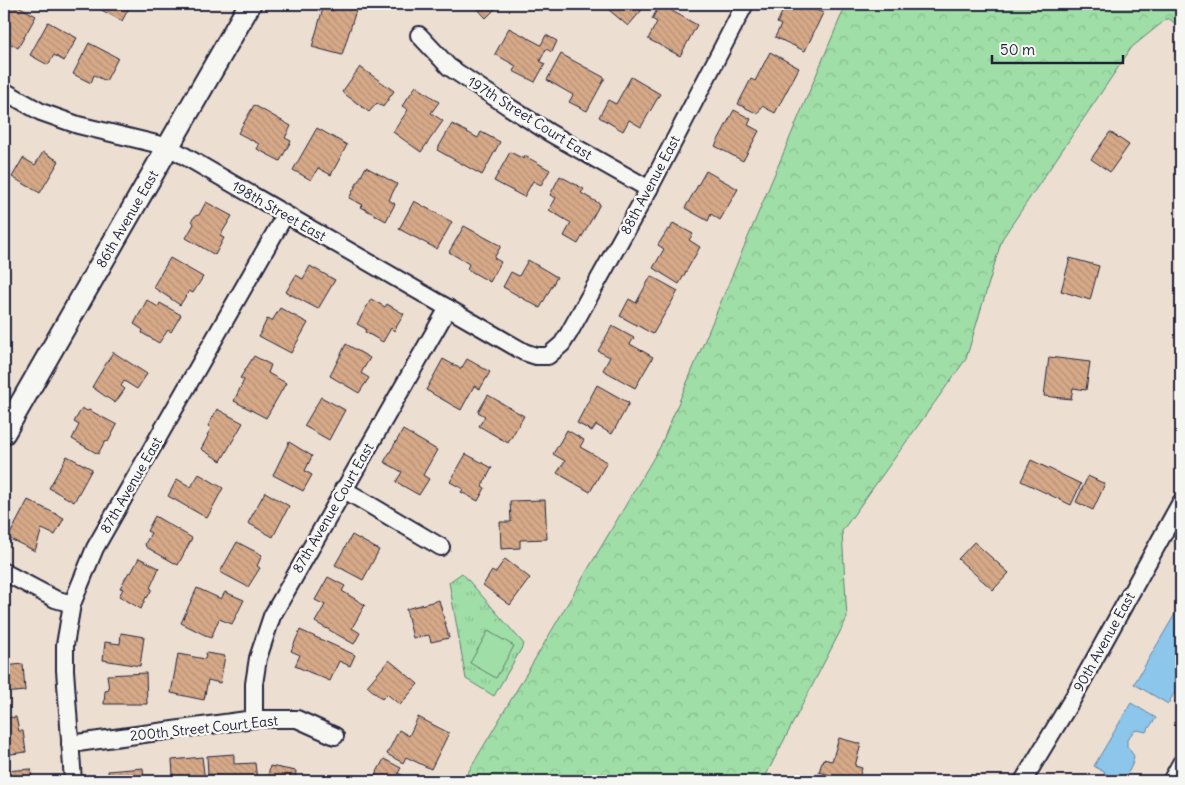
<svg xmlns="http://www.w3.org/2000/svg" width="1185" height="785" viewBox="0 0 1185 785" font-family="Delius,sans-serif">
<defs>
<pattern id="forest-crowns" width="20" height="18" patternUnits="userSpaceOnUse" patternTransform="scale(1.25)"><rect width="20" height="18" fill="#9fdea6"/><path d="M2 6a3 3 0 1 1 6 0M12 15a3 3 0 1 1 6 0" fill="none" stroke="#89be90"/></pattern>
<pattern id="park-tufts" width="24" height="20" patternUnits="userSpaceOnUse" patternTransform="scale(1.25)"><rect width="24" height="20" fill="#9fdea6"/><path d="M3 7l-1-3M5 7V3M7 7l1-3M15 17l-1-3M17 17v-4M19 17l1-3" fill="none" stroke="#89be90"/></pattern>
<pattern id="building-back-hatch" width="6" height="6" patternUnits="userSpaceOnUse" patternTransform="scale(1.25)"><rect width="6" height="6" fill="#d6a988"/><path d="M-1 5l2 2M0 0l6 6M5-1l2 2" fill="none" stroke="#b79176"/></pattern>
</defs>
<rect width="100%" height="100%" fill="#ecdfd2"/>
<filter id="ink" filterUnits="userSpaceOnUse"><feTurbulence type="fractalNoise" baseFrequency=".02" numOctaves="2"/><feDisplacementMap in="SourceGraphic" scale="10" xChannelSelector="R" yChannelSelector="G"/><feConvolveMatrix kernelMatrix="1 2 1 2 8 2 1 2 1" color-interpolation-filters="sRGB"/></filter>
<g filter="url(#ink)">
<path fill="url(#forest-crowns)" stroke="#608070" d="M846,4H1181V28L1168,18L1132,47L1002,239L966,359L842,531L847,618L763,781H463L660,447Z"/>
<path fill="url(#park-tufts)" stroke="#608070" d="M462,573L524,644L494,696L466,679L449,582Z"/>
<path fill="#9fdea6" stroke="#608070" d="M488,631L514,646L496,678L470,663Z"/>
<g fill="#8cc6eb" stroke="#6284a5">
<path d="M1175,614L1181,618V681L1168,704L1134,684Z"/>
<path d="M1131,703L1156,718L1146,732L1137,730L1133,732L1127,740V746L1134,756C1132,769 1128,776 1115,779L1094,766Z"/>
</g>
<g fill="url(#building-back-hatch)" stroke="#22223b">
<path d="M5,4H15L36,16L18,48L4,40Z"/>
<path d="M98,4H131L122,21L96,7Z"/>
<path d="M335,4H346L357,7L342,55L312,47L323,8L333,11Z"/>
<path d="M470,4H500L486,18L475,6L474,8Z"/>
<path d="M602,4H647L628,26Z"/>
<path d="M660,4L697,25L680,56L648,39L657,22L652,19Z"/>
<path d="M786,4H803L823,13L805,51L775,37L781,25L777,23Z"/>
<path d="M48,22L77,38L64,61L54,55L48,65L30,55Z"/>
<path d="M509,28L541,45L546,35L557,41L552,52L546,49L540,61L545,64L535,82L513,71L516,66L495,54Z"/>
<path d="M89,43L118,58L106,81L94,75L91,83L73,74Z"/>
<path d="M770,52L799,68L775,113L762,106L758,114L738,104L751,79L755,81Z"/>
<path d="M561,54L605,78L587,111L569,102L573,95L547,80Z"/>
<path d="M360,67L394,91L383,107L377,103L369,112L342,92Z"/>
<path d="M631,77L660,94L641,127L629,120L623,131L599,117L608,100L616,104Z"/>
<path d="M416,86L439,102L431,113L443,121L421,152L393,132L408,110L402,106Z"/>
<path d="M254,105L291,126L285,138L291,141L280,161L257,149L259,144L238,133Z"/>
<path d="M734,110L751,119L748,125L759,131L743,161L715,146Z"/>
<path d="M452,124L478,138L481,132L500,142L482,175L437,150Z"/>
<path d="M317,128L347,145L331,175L318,168L311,180L293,170Z"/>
<path d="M1110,132L1129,145L1110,172L1091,159Z"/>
<path d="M43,152L59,161L40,193L12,177L23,158L35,165Z"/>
<path d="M510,152L524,159L525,156L550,170L541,185L533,181L524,197L494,181Z"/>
<path d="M366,167L397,184L389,200L395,204L386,221L361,207L363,205L349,198Z"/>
<path d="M706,171L738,189L720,220L711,214L708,221L685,208Z"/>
<path d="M560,176L584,189L581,193L600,204L578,244L564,236L571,223L549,210L556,198L550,195Z"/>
<path d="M414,201L452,222L437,249L399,229Z"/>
<path d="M206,202L232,216L220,236L224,238L215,255L186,238L194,224L192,220L195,216L199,215Z"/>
<path d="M673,223L693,234L689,240L700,247L679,284L653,268L664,249L658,245L668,229L670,230Z"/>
<path d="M464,226L501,246L494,258L501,262L490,282L467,269L469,264L449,252Z"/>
<path d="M170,258L203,277L193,293L189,291L180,305L153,287Z"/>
<path d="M1070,258L1099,266L1090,300L1061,291Z"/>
<path d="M528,260L557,277L540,308L503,287L511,272L519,276Z"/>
<path d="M310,266L335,280L318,309L286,292L296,275L303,279Z"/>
<path d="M651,276L678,291L653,334L620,316L629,299L636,303Z"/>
<path d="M371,299L385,307L387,304L404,314L394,331L391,328L383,342L365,332L366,329L357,324Z"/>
<path d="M147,300L158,307L160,303L181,315L171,332L168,330L159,343L142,333L143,330L134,324Z"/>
<path d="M280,308L308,323L291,353L259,336L267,319L272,321Z"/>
<path d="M612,326L634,338L630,344L653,357L635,388L603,370L610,357L598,351Z"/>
<path d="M346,344L370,358L361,373L369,378L359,393L330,376Z"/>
<path d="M113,352L147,374L137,389L124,381L121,386L125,389L115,403L92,387Z"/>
<path d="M254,356L271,365L268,373L286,383L266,418L234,401L244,380L240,378Z"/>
<path d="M1049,357L1090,362L1086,390L1073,388L1071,399L1044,396Z"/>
<path d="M443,359L461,369L467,359L490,372L480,389L474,386L461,410L426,390Z"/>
<path d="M597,385L629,403L612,434L596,425L592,431L577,423Z"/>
<path d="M488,395L524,416L508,443L479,426L485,416L478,412Z"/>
<path d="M321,397L345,410L329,440L304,426Z"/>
<path d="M82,408L87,411L89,410L117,425L108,442L105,441L98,454L72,439L79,425L74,422Z"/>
<path d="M217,409L243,423L221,461L201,449L208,436L207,435L211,429L208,426Z"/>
<path d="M403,430L437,450L423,475L429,479L419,495L396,482L402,472L384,462Z"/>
<path d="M567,430L584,440L580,447L607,462L590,492L557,473L565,461L553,454Z"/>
<path d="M289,442L312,456L305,471L312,475L303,491L273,475Z"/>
<path d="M466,454L492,468L482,486L485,488L478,501L461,492L463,489L450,482Z"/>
<path d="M67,456L92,469L74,502L49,488Z"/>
<path d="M1031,460L1081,484L1071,505L1021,481Z"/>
<path d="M199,474L223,488L207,518L168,496L177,479L191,487Z"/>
<path d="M1088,476L1105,484L1093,510L1076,502Z"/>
<path d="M265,492L289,506L273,537L248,523Z"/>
<path d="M28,500L64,518L55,535L42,529L35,551L8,538Z"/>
<path d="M545,500L547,539L520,540V548L501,549L500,522H511L510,501Z"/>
<path d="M155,516L192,538L178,565L146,547L145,544L151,533L147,531Z"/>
<path d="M352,535L379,550L363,580L335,565Z"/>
<path d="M237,542L262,555L257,566L260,568L248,587L220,572Z"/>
<path d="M974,542L1009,573L993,590L958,559Z"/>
<path d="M139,558L159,568L150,588L152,589L147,598L146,597L141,609L119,596L123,589L120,588L129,572L131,573Z"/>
<path d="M505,559L530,578L510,605L483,585L492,571L495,573Z"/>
<path d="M328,577L345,586L342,591L365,605L352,628L360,633L354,644L315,622L325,605L315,600Z"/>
<path d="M197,588L221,599L225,592L244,600L232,624L219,619L211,638L181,623Z"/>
<path d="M439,600L449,638L431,642L429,635L413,638L406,609Z"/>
<path d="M300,630L355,655L350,666L339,661L330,681L295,666L300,655L291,651Z"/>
<path d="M121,633L144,637L140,666L103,660L105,642L120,644Z"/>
<path d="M206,653L225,656L220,683L208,680L204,700L171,693L178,654L205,659Z"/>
<path d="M389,660L418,684L400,705L387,694L382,699L367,686Z"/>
<path d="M23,664L25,691L4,693V666Z"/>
<path d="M146,673L147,704H104L105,691L109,690L107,675Z"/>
<path d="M16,717L19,731H23L26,752L4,755V718Z"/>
<path d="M418,717L449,733L431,769L406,757L403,763L387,754L399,730L409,736Z"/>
<path d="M839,738L861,744L855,766L862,768L858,781H829L830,775L819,772L823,759L832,761Z"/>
<path d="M234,754V764L255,763L257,781H217L216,774L208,775L207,756Z"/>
<path d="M202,757L205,781H154V777L173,775L172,760Z"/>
<path d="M384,759L401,768L398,773L413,781H372Z"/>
<path d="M270,766L296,771L295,781H267Z"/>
<path d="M143,768L144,781H109L108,771Z"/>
<path d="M31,769L33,781H4V771Z"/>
</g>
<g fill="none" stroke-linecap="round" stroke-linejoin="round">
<g stroke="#22223b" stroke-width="20">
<g id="minor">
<path d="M419,35L449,67L509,107L550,133L649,189"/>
<path d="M4,91L41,112L78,125L169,147L524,352L536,356H548L562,344L569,333L649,189L745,4"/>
<path d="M343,489L441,547"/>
<path d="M4,572L55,599L72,604"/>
<path d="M254,719V684L258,658L272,616L448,308"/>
<path d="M70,744L254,719H297L335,736"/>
<path d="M73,781L65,670V645L72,604L95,548L285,215"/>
<path d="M1023,781L1073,698L1181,502"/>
<path d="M1171,781L1181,763"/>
</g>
</g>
<g stroke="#22223b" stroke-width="25">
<path id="tertiary" d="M4,433L250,4"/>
</g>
<use href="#minor" stroke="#f6f6f2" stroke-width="16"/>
<use href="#tertiary" stroke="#f6f6f2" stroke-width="21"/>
</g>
</g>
<g text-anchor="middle" stroke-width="5" stroke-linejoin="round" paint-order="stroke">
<g font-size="14" fill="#22223b" stroke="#f6f6f2">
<text transform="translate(530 118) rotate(32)" y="5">197th Street Court East</text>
<text transform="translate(650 185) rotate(-62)" y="5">88th Avenue East</text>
<text transform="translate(279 211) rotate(30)" y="5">198th Street East</text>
<text transform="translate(127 219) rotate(-60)" y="5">86th Avenue East</text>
<text transform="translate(131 485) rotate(-60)" y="5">87th Avenue East</text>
<text transform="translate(333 508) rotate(-60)" y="5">87th Avenue Court East</text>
<text transform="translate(1104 642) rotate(-61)" y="5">90th Avenue East</text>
<text transform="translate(204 728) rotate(-6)" y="5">200th Street Court East</text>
</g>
</g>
<rect width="1185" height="785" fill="none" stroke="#f6f6f2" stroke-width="20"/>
<rect x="10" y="10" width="1165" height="765" fill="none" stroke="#22223b" stroke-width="2" filter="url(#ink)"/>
<path d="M992 55v8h131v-8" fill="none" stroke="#22223b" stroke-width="2.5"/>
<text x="1000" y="55" font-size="15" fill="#22223b" stroke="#f6f6f2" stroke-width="4" paint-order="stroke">50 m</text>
</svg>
